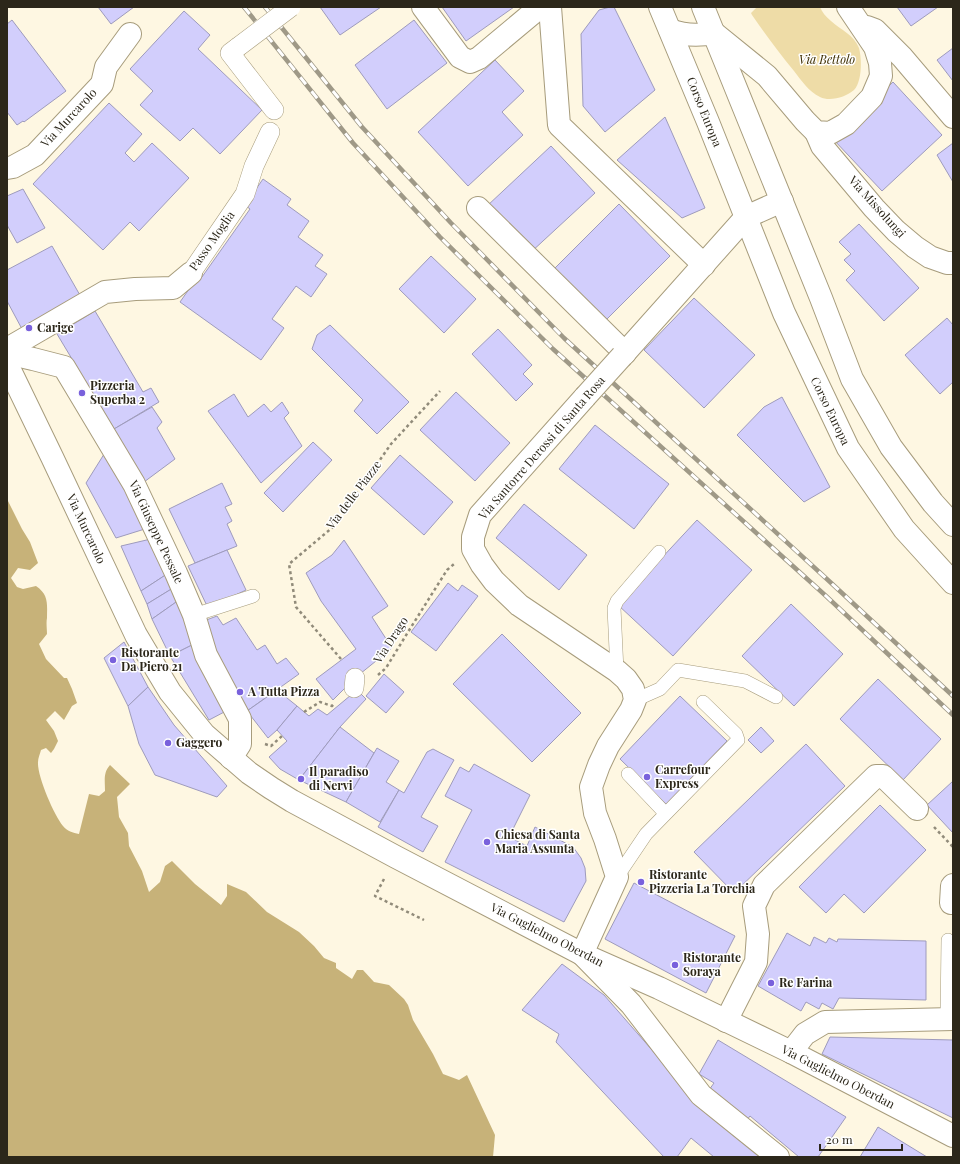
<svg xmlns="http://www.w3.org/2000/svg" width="960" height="1164" viewBox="0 0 960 1164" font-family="'Playfair Display',serif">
<rect width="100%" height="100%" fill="#fef7e2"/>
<path fill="#eedca7" d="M757,7H820C822,12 826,17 831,21C841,30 854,35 859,48C862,59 862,82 854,90C846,97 830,102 820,97C809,92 801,80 794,71C779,53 765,34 752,15L751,13Z"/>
<path fill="#c7b279" d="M8,501L22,529L30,542L38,563L30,570L18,568L11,578L17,587L23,589L36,586C49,595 47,604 47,618C46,623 47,629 47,634L39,644L46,659L64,678H67L72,689L77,703L72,706L64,720L55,711L46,720L54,731L58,741L54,749L51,753L46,748L41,750C40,754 38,758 38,762C37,776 54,815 63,826C67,831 73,833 79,834L89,794L99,796L105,791C105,780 103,773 110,765L130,784L117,797L119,817L128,833L129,846L142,871L149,892L160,882L165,866L172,861L195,884L221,905L227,896V884L246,892L267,912L299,932L314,946L324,958L336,963V968L352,979L357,970H363L374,982L389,985L404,999L408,1005L413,1020L433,1054L443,1074L459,1080L467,1075L495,1135L493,1157H7V502Z"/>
<g fill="#d2cefc" stroke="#9e9bbc">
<path d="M98,7H134L111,24Z"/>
<path d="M320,7H381L340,35Z"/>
<path d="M442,7H514L466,41Z"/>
<path d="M610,7H614L655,90L605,132L583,106L581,34L599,10Z"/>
<path d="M897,7H938L911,26Z"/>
<path d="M184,11L210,35L198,49L262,110L220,154L193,128L180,141L140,105L153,91L130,69Z"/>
<path d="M12,20L66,91L24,122L23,121L17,125L7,112V24Z"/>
<path d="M414,20L447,63L387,109L355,65Z"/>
<path d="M953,48V81L937,60Z"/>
<path d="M495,60L524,91L502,112L523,135L468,186L418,132Z"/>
<path d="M893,82L942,135L882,191L833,139Z"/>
<path d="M109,103L142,134L125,153L134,162L152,143L189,178L139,231L130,222L103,250L33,184Z"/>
<path d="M665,117L705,208L682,218L617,160Z"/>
<path d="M953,143V182L937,155Z"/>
<path d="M551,146L595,193L530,253L487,206Z"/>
<path d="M263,179L291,199L287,205L309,221L298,237L323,255L315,266L327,274L311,297L296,286L272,319L284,328L261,360L180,302L199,275L202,277L250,209L245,205Z"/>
<path d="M23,189L45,228L17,243L7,225V196Z"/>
<path d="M619,204L670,256L604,322L553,270Z"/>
<path d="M859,224L919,288L884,321L846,280L855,271L844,260L851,254L839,242Z"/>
<path d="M52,246L81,297L22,329L7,301V270Z"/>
<path d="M431,256L476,299L444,333L399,289Z"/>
<path d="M694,298L755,355L704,408L644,350Z"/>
<path d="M95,311L143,392L151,388L159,402L114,429L57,334Z"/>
<path d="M947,318L953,325V382L940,394L905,355Z"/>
<path d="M330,325L409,402L377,434L354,411L363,400L312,349L317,335Z"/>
<path d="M498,329L532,365L523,374L533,384L516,401L472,354Z"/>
<path d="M456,392L510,443L475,481L420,430Z"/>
<path d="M234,394L248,417L264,404L271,412L282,402L289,413L284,418L302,446L261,483L208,411Z"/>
<path d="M782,397L830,487L804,502L737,435L764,407Z"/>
<path d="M152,407L162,422L157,428L175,459L144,482L114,429Z"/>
<path d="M595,425L669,484L634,529L559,469Z"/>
<path d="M313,442L332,460L283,512L264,493Z"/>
<path d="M106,451L148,528L116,538L86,483Z"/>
<path d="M400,455L453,502L424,535L371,488Z"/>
<path d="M222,483L232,504L225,507L232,521L227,524L237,546L195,563L169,509Z"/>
<path d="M524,504L587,555L559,590L496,538Z"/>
<path d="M697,520L752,570L673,656L618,605Z"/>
<path d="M155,538L167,574L141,591L121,546Z"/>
<path d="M344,540L388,606L372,617L392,648L355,678L333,700L316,679L356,649L321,601L306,573L332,555Z"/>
<path d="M227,550L246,590L208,608L188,566Z"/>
<path d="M167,574L173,588L147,604L141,591Z"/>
<path d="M448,583L458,591L462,585L478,596L436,651L411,632Z"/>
<path d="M173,588L179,600L152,619L147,604Z"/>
<path d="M179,600L196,643L170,656L152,619Z"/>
<path d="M791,604L843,654L794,706L742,656Z"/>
<path d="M217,616L223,625L236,618L257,650L265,645L277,664L286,658L299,674L247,711L207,651L201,622Z"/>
<path d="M502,634L581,713L532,762L453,684Z"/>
<path d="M124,642L148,687L128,706L104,658Z"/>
<path d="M196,643L228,710L209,720L170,656Z"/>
<path d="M384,674L404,692L386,713L366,696Z"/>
<path d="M878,679L941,739L903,780L840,719Z"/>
<path d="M148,687L174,725L227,786L217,797L155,775L139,744L128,706Z"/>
<path d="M277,690L297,706L277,730L268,738L247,711Z"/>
<path d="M357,690L366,699L340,727L299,780L280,769L269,757L287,741L277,730L297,706L309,716L318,709L327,715Z"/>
<path d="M680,696L727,741L666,804L620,759Z"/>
<path d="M340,727L374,753L346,802L299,780Z"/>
<path d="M761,727L774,741L761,753L748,740Z"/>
<path d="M806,744L845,786L734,893L694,852Z"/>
<path d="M377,748L399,761L386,782L399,790L380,822L346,802Z"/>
<path d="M433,749L454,760L421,817L438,826L423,852L378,827L399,790L404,793L427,752Z"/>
<path d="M474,764L530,795L509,837L527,846L535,827L573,847L581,858L585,868L586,881L564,922L445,862L464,825L472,810L445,796L460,767L469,772Z"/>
<path d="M953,781V833L927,805Z"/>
<path d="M880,805L926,850L864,913L844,894L826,913L799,887Z"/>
<path d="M634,883L735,936L706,993L605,939Z"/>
<path d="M787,933L810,946L814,937L826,943L829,938L837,942L838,939L926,941V1000L839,998L833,1009L822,1003L819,1009L806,1002L801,1011L758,986Z"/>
<path d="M562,964L604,995L706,1112L765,1157H714L691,1138L677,1157H664L556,1042L559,1034L522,1010Z"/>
<path d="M830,1037L953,1040V1118L822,1054Z"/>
<path d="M718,1040L846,1117L818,1157H799L750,1116L746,1121L709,1090L714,1083L699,1074Z"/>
<path d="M878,1127L927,1157H860Z"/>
</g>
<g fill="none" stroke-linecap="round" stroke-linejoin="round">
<g stroke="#a79c7c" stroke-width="14">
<g id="service">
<path d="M194,615L253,596"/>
<path d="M617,671L614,608L617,601L659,552"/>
<path d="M635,700L660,689L678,670L745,681L776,697"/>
<path d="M628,774L665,813"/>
<path d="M617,877L646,834L738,740L736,734L703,702"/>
<path d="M947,1019L948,940"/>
</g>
</g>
<g stroke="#a79c7c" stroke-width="20">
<g id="pedestrian">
<path d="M238,47L230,53L274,110"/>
<path d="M191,273L245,194L254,166L270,132"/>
<path d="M354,688L355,678"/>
</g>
</g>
<g stroke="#a79c7c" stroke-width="24">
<g id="minor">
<path d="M423,7L460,57L470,62L479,58L540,7"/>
<path d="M550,7L559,125L704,265"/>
<path d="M867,27L875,30L902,57L953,117"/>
<path d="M670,30C685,36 698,36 714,33L767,76L805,121L816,132L830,133L846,124L872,97L881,76L880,63L875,47L848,7"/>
<path d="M816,132L822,146L874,208L896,231L915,247L930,257L947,263H953"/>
<path d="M7,168L13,167L35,155L102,84L106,67L130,34"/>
<path d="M478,208L625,353"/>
<path d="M7,349L105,292L135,289L173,288L191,273"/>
<path d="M7,353L33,359L64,367L134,484L176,573L194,615L206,655L240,719V744L231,758"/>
<path d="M622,356L746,217L782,201"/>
<path d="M585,397L480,515L473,537V549L482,565L494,581L519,605L617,671L626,679L633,689L635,700L631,710L608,746L599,765L591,787L595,813L605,839L617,877L582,954L631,1004L701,1095L778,1157"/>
<path d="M953,885L952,886L951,903H953"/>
<path d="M726,1021L756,962L758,934L754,906L764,885L876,776H883L917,809"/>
<path d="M791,1052L805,1034L825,1022L953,1019"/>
</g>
</g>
<g stroke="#a79c7c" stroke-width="24">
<g id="primary">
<path d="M660,7L708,122L784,313L848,448L904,529L953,583"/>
<path d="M703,7L821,298L852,379L891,447L933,503L953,525"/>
<path d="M7,364L52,457L136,635L170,692L204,734L249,773L271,788L292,801L396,857L582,954L659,988L791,1052L953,1136"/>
</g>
</g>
<g stroke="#918b7a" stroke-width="2.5" stroke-dasharray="3 3" stroke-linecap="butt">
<path d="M341,659L296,607L289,564L333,527L391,444L440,391"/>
<path d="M378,675L386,668L408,632L447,570L454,564"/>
<path d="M304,712L320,702L332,706L335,703"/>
<path d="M265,744L271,746L282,736"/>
<path d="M934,827L953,847"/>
<path d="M384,879L375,896L424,920"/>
</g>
<use href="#service" stroke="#fff" stroke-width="13"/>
<use href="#pedestrian" stroke="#fff" stroke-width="19"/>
<use href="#minor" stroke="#fff" stroke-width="22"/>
<use href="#primary" stroke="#fff" stroke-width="22"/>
<g stroke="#9f9987" stroke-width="4.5">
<g id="rail">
<path d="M244,7L353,143L440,237L553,349L826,596L953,715"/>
<path d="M265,7L362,127L451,223L564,338L829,581L953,696"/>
</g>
</g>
<use href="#rail" stroke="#fff" stroke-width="3" stroke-dasharray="9" stroke-linecap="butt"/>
<g stroke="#a79c7c" stroke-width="20" stroke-linecap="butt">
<path id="pedestrian-bridge" d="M238,47L291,7"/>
</g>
<g stroke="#a79c7c" stroke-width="24" stroke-linecap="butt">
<path id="minor-bridge" d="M585,397L622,356"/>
</g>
<use href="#pedestrian-bridge" stroke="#fff" stroke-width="19"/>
<use href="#minor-bridge" stroke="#fff" stroke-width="22"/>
</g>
<g fill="#7961dc" stroke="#fff" stroke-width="1.5">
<circle cx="29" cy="328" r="4"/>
<circle cx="82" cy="393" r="4"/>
<circle cx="113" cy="660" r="4"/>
<circle cx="240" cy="692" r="4"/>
<circle cx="168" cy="743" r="4"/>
<circle cx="647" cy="777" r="4"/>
<circle cx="301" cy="779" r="4"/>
<circle cx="487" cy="842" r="4"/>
<circle cx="641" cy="882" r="4"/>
<circle cx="675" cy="965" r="4"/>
<circle cx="771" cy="983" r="4"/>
</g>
<g text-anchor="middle" stroke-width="3" stroke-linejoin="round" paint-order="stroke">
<g font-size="12" font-style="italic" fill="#3d2e00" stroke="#fff">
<text x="827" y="64">Via Bettolo</text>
</g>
<g font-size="12" fill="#2c271a" stroke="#fff">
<text transform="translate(704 112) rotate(68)" y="4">Corso Europa</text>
<text transform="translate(69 118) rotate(-47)" y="4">Via Murcarolo</text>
<text transform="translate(877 207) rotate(48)" y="4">Via Missolungi</text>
<text transform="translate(212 241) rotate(-55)" y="4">Passo Moglia</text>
<text transform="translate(830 411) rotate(64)" y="4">Corso Europa</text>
<text transform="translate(542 448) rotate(-49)" y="4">Via Santorre Derossi di Santa Rosa</text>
<text transform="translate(354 495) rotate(-53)" y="4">Via delle Piazze</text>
<text transform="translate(86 529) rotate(65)" y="4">Via Murcarolo</text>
<text transform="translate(156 532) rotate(65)" y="4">Via Giuseppe Pessale</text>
<text transform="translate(391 640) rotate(-57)" y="4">Via Drago</text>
<text transform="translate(547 935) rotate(27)" y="4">Via Guglielmo Oberdan</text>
<text transform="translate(838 1077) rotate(27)" y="4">Via Guglielmo Oberdan</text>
</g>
<g font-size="12" font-weight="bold" fill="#2c271a" stroke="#fff" text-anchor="start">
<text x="37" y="332">Carige</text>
<text x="90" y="390">Pizzeria<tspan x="90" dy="14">Superba 2</tspan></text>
<text x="121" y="657">Ristorante<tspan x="121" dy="14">Da Piero 21</tspan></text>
<text x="248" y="696">A Tutta Pizza</text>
<text x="176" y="747">Gaggero</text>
<text x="655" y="774">Carrefour<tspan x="655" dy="14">Express</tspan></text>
<text x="309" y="776">Il paradiso<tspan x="309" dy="14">di Nervi</tspan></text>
<text x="495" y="839">Chiesa di Santa<tspan x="495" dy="14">Maria Assunta</tspan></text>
<text x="649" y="879">Ristorante<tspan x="649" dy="14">Pizzeria La Torchia</tspan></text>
<text x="683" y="962">Ristorante<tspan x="683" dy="14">Soraya</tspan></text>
<text x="779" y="987">Re Farina</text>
</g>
</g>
<rect width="960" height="1164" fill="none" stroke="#2c271a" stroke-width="16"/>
<path d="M820 1144v6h82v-6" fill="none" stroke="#2c271a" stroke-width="2"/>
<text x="826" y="1144" font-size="12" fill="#2c271a" stroke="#ffffff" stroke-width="3" paint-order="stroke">20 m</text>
</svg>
